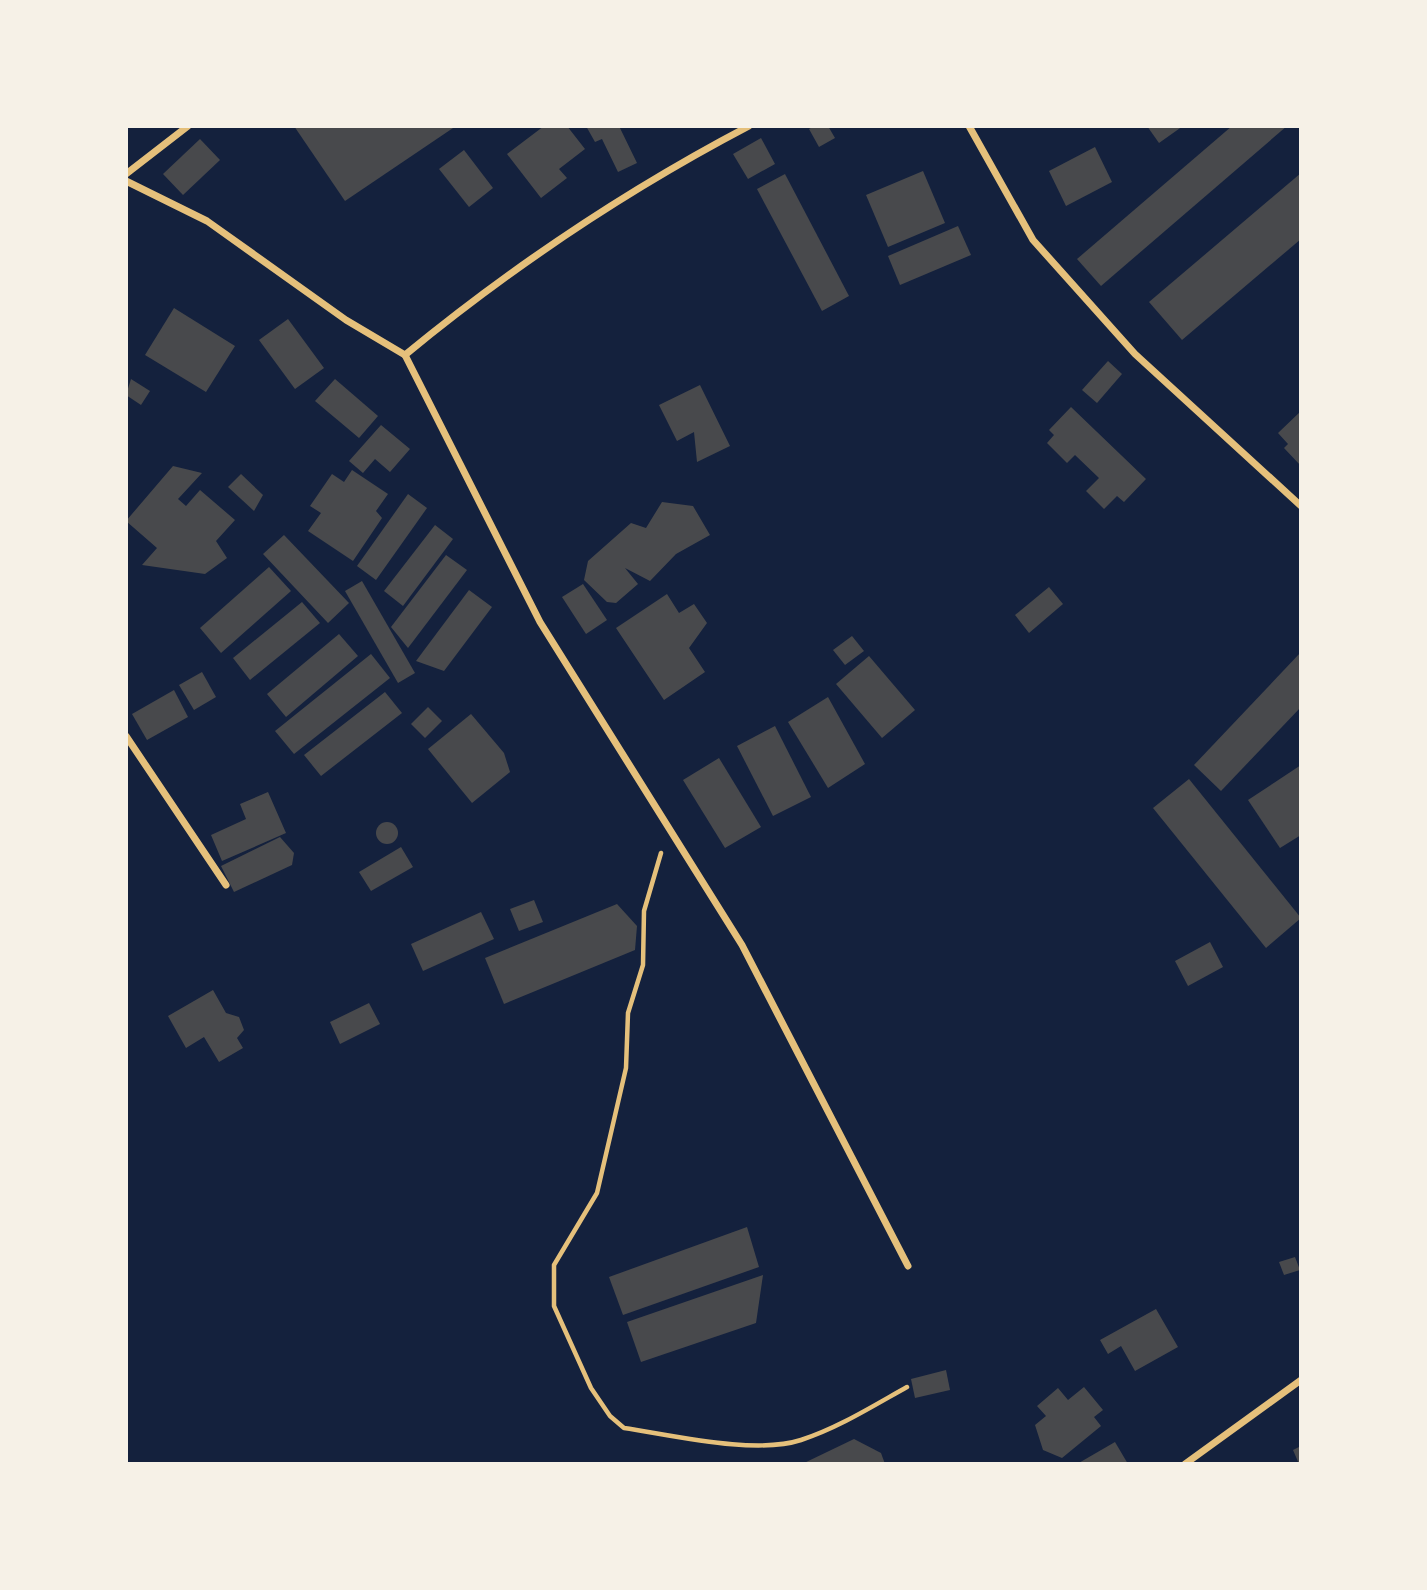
<svg xmlns="http://www.w3.org/2000/svg" width="1427" height="1590" viewBox="0 0 1427 1590" font-family="'Noto Sans',sans-serif">
<rect width="100%" height="100%" fill="#14213d"/>
<g fill="#48494c">
<path d="M294,126H456L345,201Z"/>
<path d="M544,126H567L585,149L559,169L567,178L541,198L507,154Z"/>
<path d="M586,126H619L637,163L618,172L602,139L595,142Z"/>
<path d="M814,126H828L835,138L819,147L809,129Z"/>
<path d="M1147,126H1183L1159,143Z"/>
<path d="M1232,126H1287L1101,286L1077,259Z"/>
<path d="M761,138L775,164L748,179L733,154Z"/>
<path d="M200,139L220,160L183,195L163,174Z"/>
<path d="M1095,147L1112,182L1066,206L1049,171Z"/>
<path d="M464,150L493,188L469,207L439,169Z"/>
<path d="M923,171L945,223L888,247L866,195Z"/>
<path d="M1301,173V239L1182,340L1149,302Z"/>
<path d="M785,174L849,296L822,311L757,189Z"/>
<path d="M958,226L971,255L900,285L888,256Z"/>
<path d="M174,308L235,346L206,392L145,355Z"/>
<path d="M288,319L324,368L295,389L259,340Z"/>
<path d="M1108,361L1122,374L1097,403L1082,390Z"/>
<path d="M131,379L150,391L141,405L126,395Z"/>
<path d="M335,379L378,416L359,438L315,401Z"/>
<path d="M700,385L730,446L697,462L694,432L677,441L659,405Z"/>
<path d="M1071,407L1146,479L1124,502L1117,496L1104,509L1086,491L1099,478L1075,455L1067,463L1047,443L1054,435L1049,430Z"/>
<path d="M1301,411V466L1284,448L1288,444L1278,433Z"/>
<path d="M381,425L410,449L390,472L375,459L363,473L349,461Z"/>
<path d="M173,466L202,473L178,499L186,506L200,490L235,520L216,541L227,558L205,574L142,565L157,548L126,521Z"/>
<path d="M352,470L388,494L376,511L382,518L353,561L308,531L321,513L310,506L332,474L344,482Z"/>
<path d="M241,474L263,495L254,511L228,487Z"/>
<path d="M408,494L427,508L376,580L357,566Z"/>
<path d="M662,502L693,506L710,535L676,554L650,581L625,568L638,584L616,603L607,602L584,580L588,561L631,523L646,528Z"/>
<path d="M435,525L453,539L403,606L384,591Z"/>
<path d="M284,535L349,603L328,623L263,554Z"/>
<path d="M446,555L467,570L408,648L391,627Z"/>
<path d="M269,567L291,591L221,653L200,628Z"/>
<path d="M362,581L415,673L398,683L345,591Z"/>
<path d="M583,584L607,620L586,634L562,597Z"/>
<path d="M1049,587L1063,604L1029,633L1015,615Z"/>
<path d="M469,590L492,607L444,671L416,661Z"/>
<path d="M667,594L679,613L694,604L707,623L689,648L705,672L664,700L616,628Z"/>
<path d="M302,602L320,623L250,680L233,658Z"/>
<path d="M339,634L358,656L286,717L267,694Z"/>
<path d="M852,636L864,651L845,665L833,650Z"/>
<path d="M1301,652V707L1221,791L1194,765Z"/>
<path d="M371,654L390,678L294,754L275,731Z"/>
<path d="M869,656L915,710L882,738L836,684Z"/>
<path d="M202,672L216,697L194,710L179,685Z"/>
<path d="M174,690L188,717L147,740L132,714Z"/>
<path d="M385,692L402,713L321,776L304,755Z"/>
<path d="M828,697L865,764L828,788L788,722Z"/>
<path d="M428,707L442,721L425,738L411,724Z"/>
<path d="M471,714L504,753L510,772L472,803L428,749Z"/>
<path d="M775,726L811,797L773,816L737,746Z"/>
<path d="M719,758L761,827L725,848L683,780Z"/>
<path d="M1301,765V835L1280,848L1248,800Z"/>
<path d="M1189,779L1301,918L1266,948L1153,808Z"/>
<path d="M268,792L286,833L222,861L211,835L246,819L240,804Z"/>
<circle cx="387" cy="833" r="11"/>
<path d="M280,837L294,853L292,865L234,892L221,866Z"/>
<path d="M401,847L413,867L371,891L359,872Z"/>
<path d="M534,900L543,922L519,931L510,909Z"/>
<path d="M617,904L637,926L635,950L504,1004L485,958Z"/>
<path d="M481,912L494,939L423,971L411,944Z"/>
<path d="M1210,942L1223,967L1188,986L1175,961Z"/>
<path d="M213,990L226,1013L239,1017L244,1030L237,1038L243,1048L219,1062L204,1037L186,1048L168,1016Z"/>
<path d="M369,1003L380,1024L340,1044L330,1022Z"/>
<path d="M747,1227L759,1267L623,1315L609,1277Z"/>
<path d="M1295,1257L1300,1270L1284,1275L1279,1262Z"/>
<path d="M763,1275L756,1323L641,1362L627,1322Z"/>
<path d="M1156,1309L1178,1347L1135,1371L1121,1346L1108,1354L1100,1340Z"/>
<path d="M946,1370L950,1390L915,1398L911,1379Z"/>
<path d="M1084,1387L1103,1410L1094,1417L1101,1426L1062,1458L1043,1450L1035,1425L1046,1416L1037,1406L1058,1388L1068,1400Z"/>
<path d="M854,1439L881,1453L885,1464H802Z"/>
<path d="M1115,1442L1128,1464H1077Z"/>
<path d="M1301,1446V1464H1299L1293,1450Z"/>
</g>
<g fill="none" stroke-linecap="round" stroke-linejoin="round">
<path stroke="#e5c07b" stroke-width="4.5" d="M661,853L644,911L643,965L628,1013L626,1068L597,1193L554,1265V1306L591,1388L610,1416L624,1428C672,1435 755,1455 801,1440C838,1428 873,1406 907,1387"/>
<g stroke="#e5c07b" stroke-width="7">
<path d="M969,126L1033,240L1135,354L1301,506"/>
<path d="M126,174L188,126"/>
<path d="M126,181L207,221L346,320L405,355C512,267 627,190 749,126"/>
<path d="M405,355L540,622L742,945L908,1266"/>
<path d="M126,736L226,885"/>
<path d="M1185,1464L1301,1380"/>
</g>
</g>
<rect width="1427" height="1590" fill="none" stroke="#f6f1e7" stroke-width="256"/>
</svg>
